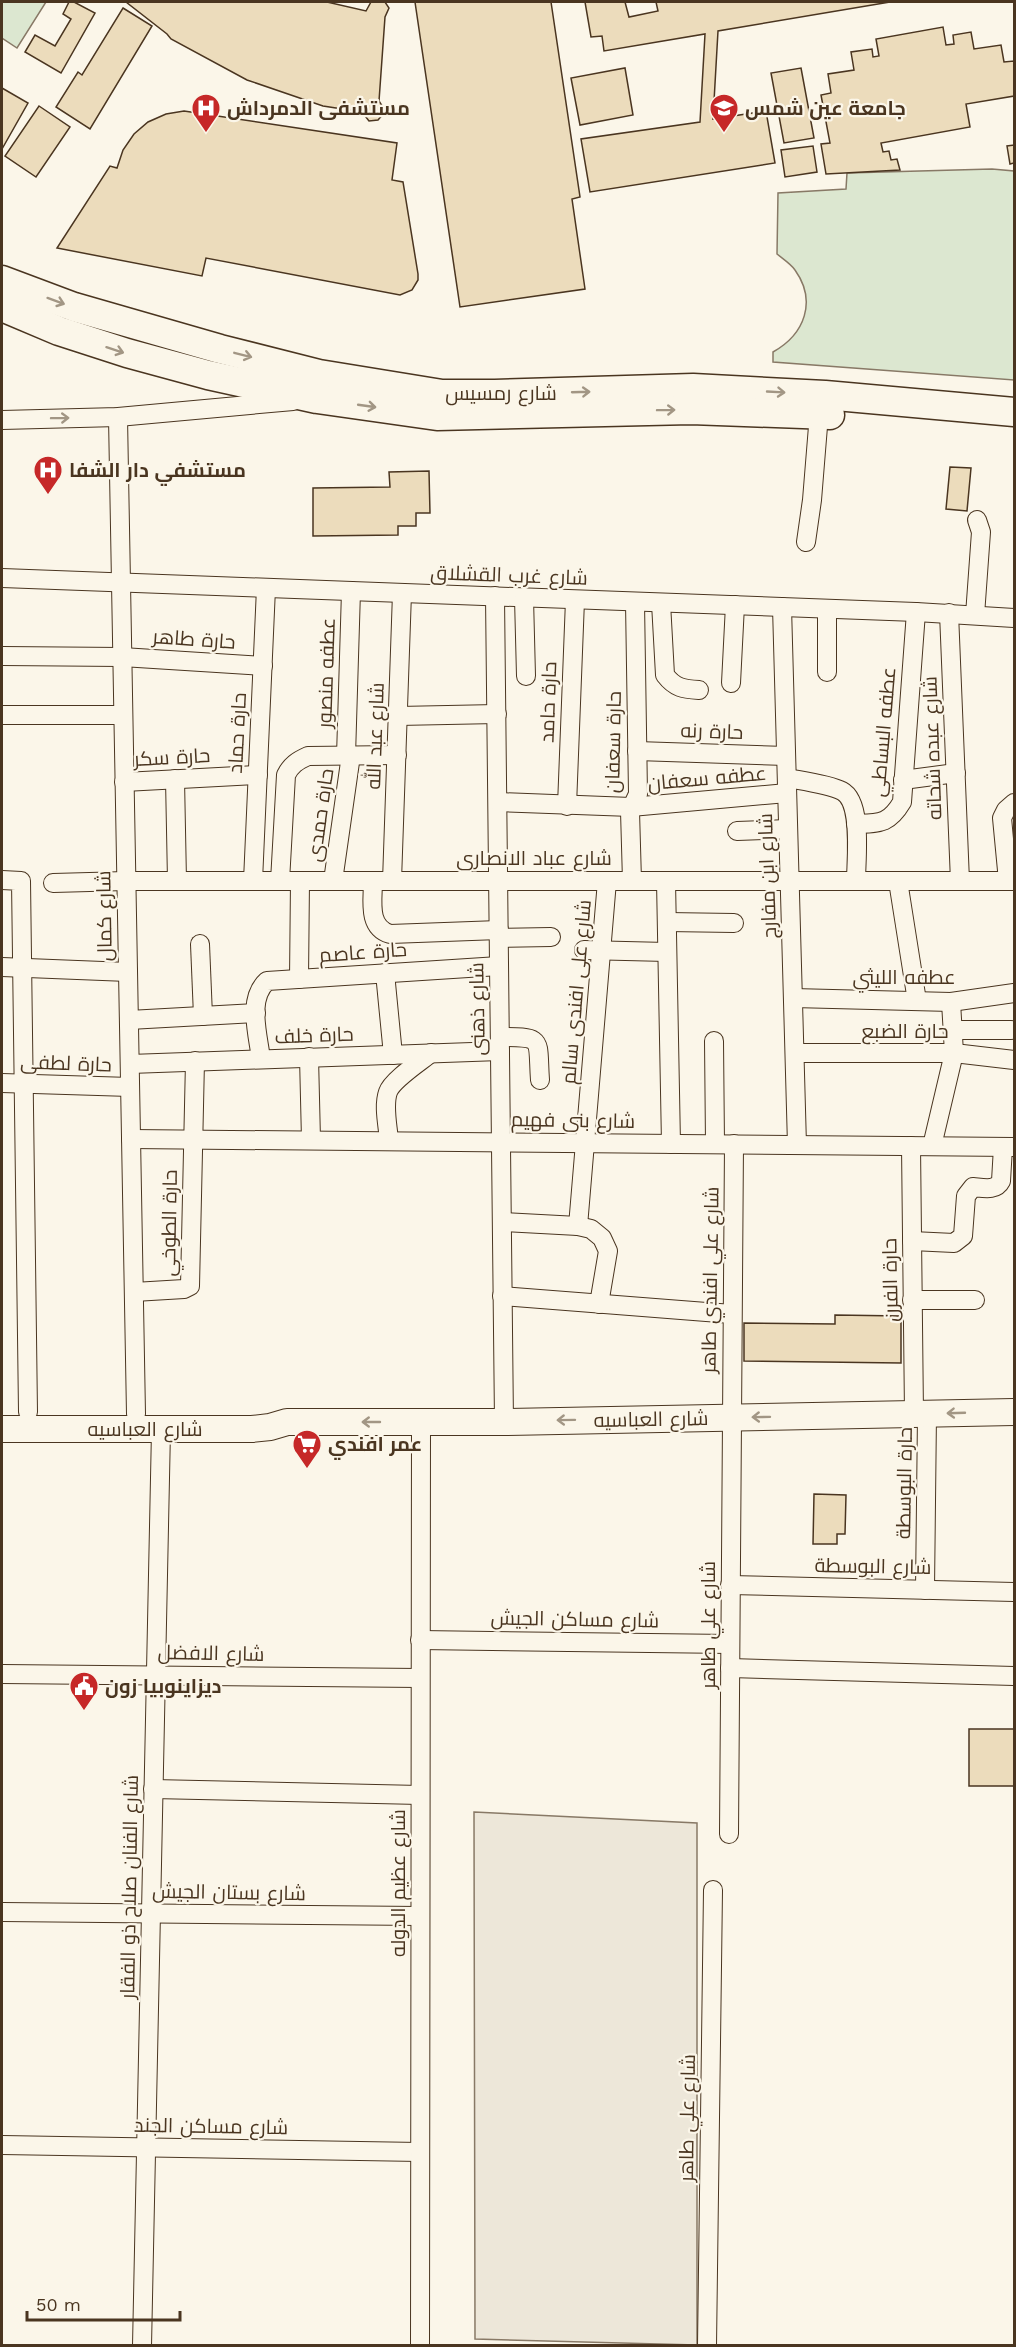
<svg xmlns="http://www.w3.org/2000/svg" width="1016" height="2347" viewBox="0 0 1016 2347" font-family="'Work Sans',Cairo,sans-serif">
<rect width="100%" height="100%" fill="#fbf6e9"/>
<g fill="#dce7d0" stroke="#887966" stroke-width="1.5">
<path d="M2,2H46L17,48L2,38Z"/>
<path d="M992,169L1014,171V380L773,362V352C805,334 817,301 795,270C791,264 783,259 777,254L778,193L846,189L847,173Z"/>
</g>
<path fill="#ede7d9" stroke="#887966" stroke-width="1.5" d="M474,1812L697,1823V2345L475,2339Z"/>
<g fill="#ecdcbc" stroke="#4a3520" stroke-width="1.5">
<path d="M69,2H74L95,13L61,73L25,52L35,35L55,46L71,19L63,14Z"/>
<path d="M126,2H327L366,11L371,2H385L389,8L385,17L379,101L384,109V113L378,120L369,121L362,112L323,106L247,80L171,39L167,34Z"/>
<path d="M415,2H551L580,197L572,199L585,289L460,307Z"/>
<path d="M585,2H625L629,17L658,11L656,2H890L718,31L713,119L766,111L775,163L590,192L581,139L700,122L705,34L604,51L602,36L591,37Z"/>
<path d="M123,8L152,26L90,129L56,107L78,72L82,75Z"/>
<path d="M943,27L946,45L954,44L953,35L971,32L974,49L1001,45L1004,62L1014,61V96L966,104L970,127L881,143L883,152L889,151L891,160L897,159L900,170L826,174L821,144L830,143L821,95L831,93L828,74L854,70L851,52L872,49L873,57L879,56L876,39Z"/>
<path d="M625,68L633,115L580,125L571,78Z"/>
<path d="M801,68L814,138L784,143L771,73Z"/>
<path d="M2,88L28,103L2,149Z"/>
<path d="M39,106L70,127L36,177L5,156Z"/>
<path d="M184,111L397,143L392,180L403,182L418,274V280L412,290L400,295L206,258L202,276L57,248L110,166L117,168L123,150L134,134L148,122L166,114Z"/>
<path d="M1014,145V163L1010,164L1007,146Z"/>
<path d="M813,146L817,172L785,177L781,150Z"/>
<path d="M950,467L971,468L967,511L946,509Z"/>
<path d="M429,471L430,513H416V526H398V535L313,536V488L390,487L389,472Z"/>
<path d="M835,1315L901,1316V1363L744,1361V1323L835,1324Z"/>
<path d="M814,1494L846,1495L845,1534H837V1544H813Z"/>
<rect x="969" y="1729" width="45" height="57"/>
</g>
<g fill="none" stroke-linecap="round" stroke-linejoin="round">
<g stroke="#4a3520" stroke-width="20">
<g id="street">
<path d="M118,417L136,1414"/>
<path d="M2,420L118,417L293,401"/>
<path d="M806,542L812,500L819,414"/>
<path d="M2,578L916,612L1014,618"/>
<path d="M495,596L504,1422"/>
<path d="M524,598L526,676"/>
<path d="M661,603L665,675C675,688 683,689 699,690"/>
<path d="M782,607L797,1145"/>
<path d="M949,613L960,881"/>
<path d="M975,615L981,532L977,520"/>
<path d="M2,656L122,657L263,666"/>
<path d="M827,672V609"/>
<path d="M731,683L735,605"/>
<path d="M2,715H123"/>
<path d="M398,716L497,714"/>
<path d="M637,751L786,756"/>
<path d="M346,756L351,591"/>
<path d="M787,778C803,781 828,784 842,791C863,802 856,860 856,881"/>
<path d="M175,779L177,881"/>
<path d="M903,780L956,773"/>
<path d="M124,782L258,775"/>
<path d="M498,802L631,807L787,793"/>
<path d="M567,806L575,600"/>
<path d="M856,824C880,823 889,824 902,802L916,612"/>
<path d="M737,831L788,829"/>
<path d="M2,880L21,881L28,1412"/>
<path d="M253,881L266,588"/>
<path d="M280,881L286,775C291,765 297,761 308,756L397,755"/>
<path d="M333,881L351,755"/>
<path d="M373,881C373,900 367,927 390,934L499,930"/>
<path d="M392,881L402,593"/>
<path d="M632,881L630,811L638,794L635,602"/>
<path d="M666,881L671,1144"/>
<path d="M898,881L917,1001"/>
<path d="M1008,881L1002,818L1006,810L1014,803"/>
<path d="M53,883L126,881H1014"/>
<path d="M667,922L734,923"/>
<path d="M499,938L551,937"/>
<path d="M200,944L203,1016"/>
<path d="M584,950L667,952"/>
<path d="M2,967L128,972"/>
<path d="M385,973L393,1055"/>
<path d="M299,979L300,881"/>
<path d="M793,998L951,1002L1014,993"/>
<path d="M129,1020L256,1013"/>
<path d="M954,1030H1011"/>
<path d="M500,1037C545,1037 537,1038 540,1080"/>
<path d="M714,1041L715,1144"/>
<path d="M795,1053H954L1014,1060"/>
<path d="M309,1057L311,1140"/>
<path d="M261,1059C258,1034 247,999 267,981L499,966"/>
<path d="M130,1064L500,1051"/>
<path d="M2,1083L130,1087"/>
<path d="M131,1139L1014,1147"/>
<path d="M389,1141C388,1126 383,1106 388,1092C392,1080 420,1062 431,1053"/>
<path d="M911,1146L914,1414"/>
<path d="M932,1146L954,1053L951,1002"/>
<path d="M502,1222L578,1226L591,1229L602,1238L608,1251L599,1304"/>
<path d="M578,1226L607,881"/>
<path d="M912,1241L954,1243L963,1236L966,1196L973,1187C984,1188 996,1191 1001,1181L1003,1147"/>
<path d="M134,1292L184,1289L190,1286L195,1061"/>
<path d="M502,1296L732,1314"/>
<path d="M912,1300H975"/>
<path d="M730,1585L1014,1592"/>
<path d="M925,1590L927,1414"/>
<path d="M420,1640L730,1644"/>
<path d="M730,1668L1014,1676"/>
<path d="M2,1674L420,1678"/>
<path d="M153,1789L420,1795"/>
<path d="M729,1834L734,1144"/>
<path d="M2,1912L420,1916"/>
<path d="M2,2145L420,2152"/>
<path d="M142,2346L161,1430"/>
<path d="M420,2346L421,1422"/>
<path d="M707,2346L713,1890"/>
</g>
</g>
<g stroke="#4a3520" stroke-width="28">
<path id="secondary" d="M2,1429H252L270,1427L287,1422H504L1014,1412"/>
</g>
<g stroke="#4a3520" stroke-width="31">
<g id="primary">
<path d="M2,280L74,307L220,349L319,374L442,394H495L693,388L825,395L1014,412"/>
<path d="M2,307L59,331L127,353L208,375L317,399L437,416L691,410L830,415"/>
</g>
</g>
<use href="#street" stroke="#fbf6e9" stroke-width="18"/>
<use href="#secondary" stroke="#fbf6e9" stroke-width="26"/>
<use href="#primary" stroke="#fbf6e9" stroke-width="28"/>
</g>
<defs><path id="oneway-shaft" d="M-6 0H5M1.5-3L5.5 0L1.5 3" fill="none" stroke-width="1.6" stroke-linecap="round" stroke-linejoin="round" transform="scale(1.5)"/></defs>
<g stroke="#a29684">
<use href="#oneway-shaft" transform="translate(56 301) rotate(20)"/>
<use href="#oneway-shaft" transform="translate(115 350) rotate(18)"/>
<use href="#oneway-shaft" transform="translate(243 355) rotate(14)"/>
<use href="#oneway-shaft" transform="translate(581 392) rotate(-2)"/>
<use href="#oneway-shaft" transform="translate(776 392) rotate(3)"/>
<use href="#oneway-shaft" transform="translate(367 406) rotate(8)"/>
<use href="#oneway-shaft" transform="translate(666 410) rotate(-1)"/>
<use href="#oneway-shaft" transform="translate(60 418) rotate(-1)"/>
<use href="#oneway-shaft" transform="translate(956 1413) rotate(178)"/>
<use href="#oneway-shaft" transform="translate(761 1417) rotate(179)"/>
<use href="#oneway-shaft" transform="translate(566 1420) rotate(179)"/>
<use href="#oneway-shaft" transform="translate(371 1422) rotate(180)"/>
</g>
<defs>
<g id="hospital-pin" transform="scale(1.5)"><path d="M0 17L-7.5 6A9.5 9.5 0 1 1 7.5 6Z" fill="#c62828" stroke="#fbf6e9"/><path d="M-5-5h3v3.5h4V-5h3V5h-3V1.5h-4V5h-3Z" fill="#fff"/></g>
<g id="university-pin" transform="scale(1.5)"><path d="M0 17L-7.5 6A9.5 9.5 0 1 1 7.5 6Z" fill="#c62828" stroke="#fbf6e9"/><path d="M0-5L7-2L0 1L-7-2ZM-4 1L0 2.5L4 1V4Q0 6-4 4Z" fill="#fff"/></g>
<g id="supermarket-pin" transform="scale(1.5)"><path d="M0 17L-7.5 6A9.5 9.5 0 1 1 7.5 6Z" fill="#c62828" stroke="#fbf6e9"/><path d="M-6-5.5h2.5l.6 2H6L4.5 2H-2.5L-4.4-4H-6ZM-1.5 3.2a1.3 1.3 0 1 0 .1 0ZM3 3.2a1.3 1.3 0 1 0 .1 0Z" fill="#fff"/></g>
<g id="civic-pin" transform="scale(1.5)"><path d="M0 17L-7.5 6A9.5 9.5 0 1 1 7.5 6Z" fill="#c62828" stroke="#fbf6e9"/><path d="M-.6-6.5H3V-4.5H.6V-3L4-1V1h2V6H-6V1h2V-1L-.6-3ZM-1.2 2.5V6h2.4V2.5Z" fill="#fff"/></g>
</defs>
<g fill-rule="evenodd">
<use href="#hospital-pin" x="206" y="108"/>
<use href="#university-pin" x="724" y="108"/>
<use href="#hospital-pin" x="48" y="470"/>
<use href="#supermarket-pin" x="307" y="1444"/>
<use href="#civic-pin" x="84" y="1686"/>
</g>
<g text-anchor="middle" stroke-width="4.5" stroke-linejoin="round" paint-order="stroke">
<g font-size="20" font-weight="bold" fill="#4a3520" stroke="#fbf6e9" text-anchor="start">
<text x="227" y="115">مستشفى الدمرداش</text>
<text x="745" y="115">جامعة عين شمس</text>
<text x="69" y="477">مستشفي دار الشفا</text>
<text x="328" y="1451">عمر افندي</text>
<text x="105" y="1693">ديزاينوبيا زون</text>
</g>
<g font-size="20" fill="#4a3520" stroke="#fbf6e9">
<text x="501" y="400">شارع رمسيس</text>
<text transform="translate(509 575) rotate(2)" y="7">شارع غرب القشلاق</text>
<text transform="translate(194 639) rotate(4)" y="7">حارة طاهر</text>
<text transform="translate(326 673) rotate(-88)" y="7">عطفه منصور</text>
<text transform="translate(548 702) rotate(-88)" y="7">حارة حامد</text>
<text transform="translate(712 731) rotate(2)" y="7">حارة رنه</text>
<text transform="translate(883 732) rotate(-85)" y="7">عطفه البساطي</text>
<text transform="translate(237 733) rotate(-87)" y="7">حارة حماد</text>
<text transform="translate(375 736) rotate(-88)" y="7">شارع عبد الله</text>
<text transform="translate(613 742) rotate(-89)" y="7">حارة سعفان</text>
<text transform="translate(932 748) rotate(-92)" y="7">شارع عبده شحاته</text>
<text transform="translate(172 757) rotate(-3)" y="7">حارة سكر</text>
<text transform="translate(707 778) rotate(-5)" y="7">عطفه سعفان</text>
<text transform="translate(320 815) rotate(-82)" y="7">حارة حمدى</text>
<text x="534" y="865">شارع عباد الانصارى</text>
<text transform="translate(767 876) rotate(-92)" y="7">شارع ابن مفارج</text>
<text transform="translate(104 916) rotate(-91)" y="7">شارع كمال</text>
<text transform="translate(363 952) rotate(-4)" y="7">حارة عاصم</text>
<text x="904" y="984">عطفه الليثي</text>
<text transform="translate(576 992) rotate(-85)" y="7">شارع على افندى سالم</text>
<text transform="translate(477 1009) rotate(-91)" y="7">شارع ذهنى</text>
<text x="905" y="1038">حارة الضبع</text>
<text transform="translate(314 1035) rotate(-2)" y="7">حارة خلف</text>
<text transform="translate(66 1063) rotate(2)" y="7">حارة لطفى</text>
<text transform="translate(573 1120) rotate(1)" y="7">شارع بنى فهيم</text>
<text transform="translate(169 1223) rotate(-89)" y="7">حارة الطوخي</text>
<text transform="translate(710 1280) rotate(-89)" y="7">شارع علي افندي طاهر</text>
<text transform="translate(890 1280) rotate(-91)" y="7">حارة الفرن</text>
<text transform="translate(651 1419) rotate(-1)" y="7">شارع العباسيه</text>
<text x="145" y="1436">شارع العباسيه</text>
<text transform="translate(904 1483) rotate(-89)" y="7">حارة البوسطة</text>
<text transform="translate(873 1566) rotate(1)" y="7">شارع البوسطة</text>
<text transform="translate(575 1619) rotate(1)" y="7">شارع مساكن الجيش</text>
<text transform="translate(708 1625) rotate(-90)" y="7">شارع علي طاهر</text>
<text transform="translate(211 1653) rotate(1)" y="7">شارع الافضل</text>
<text transform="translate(398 1883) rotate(-90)" y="7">شارع عظيم الدوله</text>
<text transform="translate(129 1887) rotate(-89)" y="7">شارع الفنان صلاح ذو الفقار</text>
<text transform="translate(229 1892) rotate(1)" y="7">شارع بستان الجيش</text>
<text transform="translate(687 2118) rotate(-89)" y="7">شارع علي طاهر</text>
<text transform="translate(211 2126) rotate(1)" y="7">شارع مساكن الجند</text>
</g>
</g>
<rect width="1016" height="2347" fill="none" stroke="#4a3520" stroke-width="6"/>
<path d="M27 2311v9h153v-9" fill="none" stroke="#4a3520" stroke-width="3"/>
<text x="36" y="2311" font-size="18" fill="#4a3520" stroke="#fbf6e9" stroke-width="4.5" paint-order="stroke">50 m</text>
</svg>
